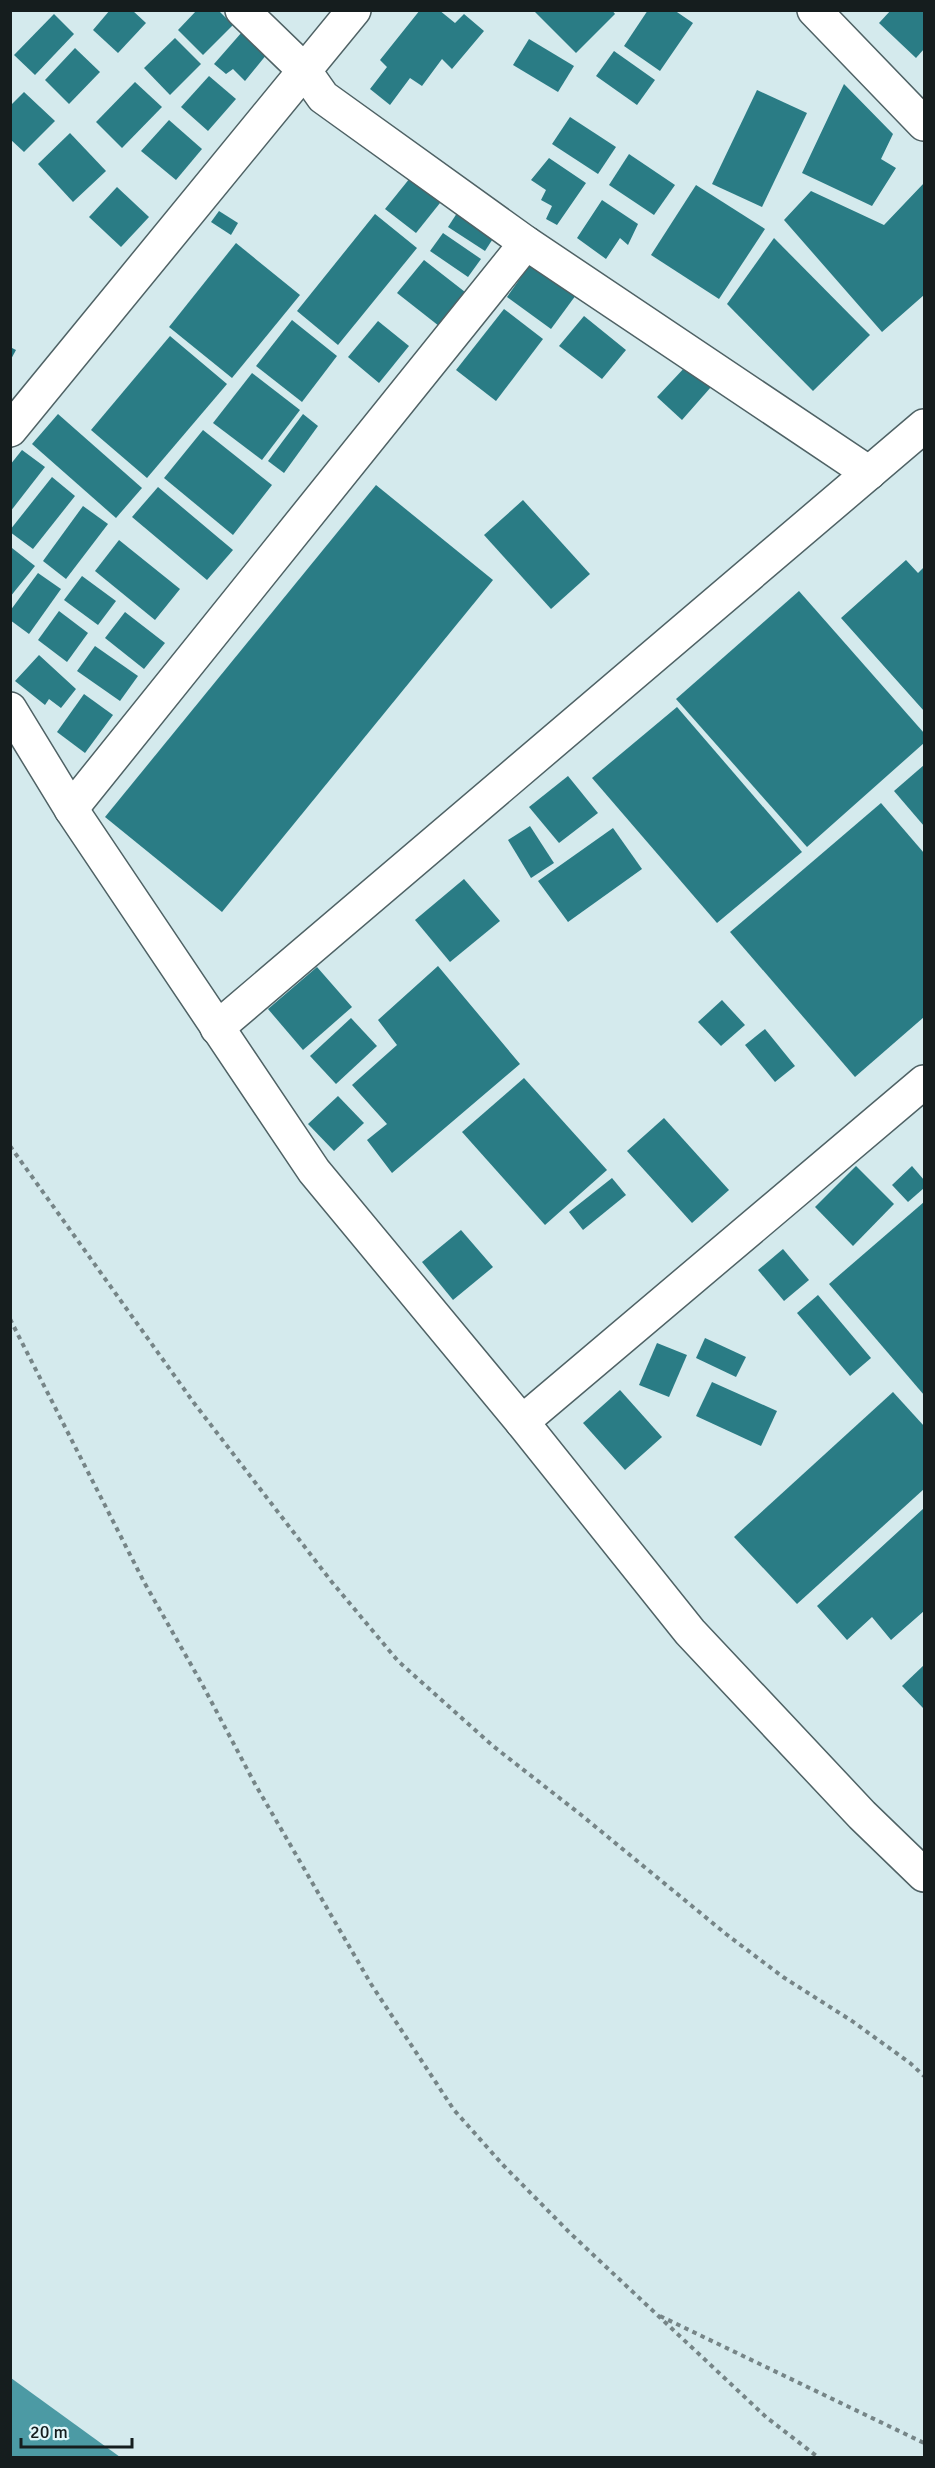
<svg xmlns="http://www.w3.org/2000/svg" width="935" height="2468" viewBox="0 0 935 2468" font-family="Signika,sans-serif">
<rect width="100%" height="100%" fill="#d4eaed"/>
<path fill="#4c9aa4" d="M10,2378H11L120,2457H11Z"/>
<g fill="#2a7c85">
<path d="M110,10H132L146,23L118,53L93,30Z"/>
<path d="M197,10H218L233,25L203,55L178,30Z"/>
<path d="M420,10H439L455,23L464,14L484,31L452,69L442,59L422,86L410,78L390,105L370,89L387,67L380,60Z"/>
<path d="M533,10H612L615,14L576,53Z"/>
<path d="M648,10H674L693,23L660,71L624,46Z"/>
<path d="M891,10H924V49L916,58L879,23Z"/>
<path d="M54,14L74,34L35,75L14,55Z"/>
<path d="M242,32L267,54L245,81L233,69L226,74L214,64Z"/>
<path d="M175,38L201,64L170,95L144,68Z"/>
<path d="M529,39L574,66L558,92L513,65Z"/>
<path d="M75,48L100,72L69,104L45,80Z"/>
<path d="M614,51L655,80L637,105L596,76Z"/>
<path d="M209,76L236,99L208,131L181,107Z"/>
<path d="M135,82L162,107L122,148L96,122Z"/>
<path d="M844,84L893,134L881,159L896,168L872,206L802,173Z"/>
<path d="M757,90L807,113L762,207L712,184Z"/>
<path d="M24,92L55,121L24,152L10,139V106Z"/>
<path d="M570,117L616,147L598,174L552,144Z"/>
<path d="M169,120L202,149L176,180L141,151Z"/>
<path d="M70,133L106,171L73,202L38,164Z"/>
<path d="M629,154L675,185L654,215L609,185Z"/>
<path d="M549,158L586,183L557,225L546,219L552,206L541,200L546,190L531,180Z"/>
<path d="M410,178L440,203L416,233L385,209Z"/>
<path d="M924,183V295L882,332L784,220L811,191L884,225Z"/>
<path d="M696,185L765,229L719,299L651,255Z"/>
<path d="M117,187L149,217L121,247L89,217Z"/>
<path d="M602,200L638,224L628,245L620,238L606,259L577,238Z"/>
<path d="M459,210L496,234L485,251L448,227Z"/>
<path d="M219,211L238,223L231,235L211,222Z"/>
<path d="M375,214L417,248L338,345L297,311Z"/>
<path d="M443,233L481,259L468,277L430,251Z"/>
<path d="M774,238L870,335L813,391L727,304Z"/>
<path d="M236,243L300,295L232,378L169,327Z"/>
<path d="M424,260L465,292L439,326L397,293Z"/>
<path d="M531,263L576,295L551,329L507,297Z"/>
<path d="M504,309L543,339L496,401L456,370Z"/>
<path d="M584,316L626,350L602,379L559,346Z"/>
<path d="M292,320L337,356L302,402L256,366Z"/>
<path d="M378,321L409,346L379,383L348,357Z"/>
<path d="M170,336L227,384L147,478L91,430Z"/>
<path d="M10,347L16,350L10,361Z"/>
<path d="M687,365L711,387L682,420L657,397Z"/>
<path d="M252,373L300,410L262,460L213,423Z"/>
<path d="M58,414L142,488L116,518L32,444Z"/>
<path d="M303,414L318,426L284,473L268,461Z"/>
<path d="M203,430L272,485L233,535L164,478Z"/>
<path d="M22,450L45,467L10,512V465Z"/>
<path d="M52,477L75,496L33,549L10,532V530Z"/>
<path d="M376,485L493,580L222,912L105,817Z"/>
<path d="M158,487L233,550L207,580L132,517Z"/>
<path d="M523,500L590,574L551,609L484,535Z"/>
<path d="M83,506L108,524L66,579L43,561Z"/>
<path d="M119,540L180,589L155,620L95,571Z"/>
<path d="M12,548L35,566L10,597V550Z"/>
<path d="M906,560L918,573L924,567V711L841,618Z"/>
<path d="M38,573L61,589L29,634L10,620V611Z"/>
<path d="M82,576L116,601L98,625L64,600Z"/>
<path d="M799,591L924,733V743L807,847L676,699Z"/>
<path d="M59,611L88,633L67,662L38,640Z"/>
<path d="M125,612L165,643L144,669L105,638Z"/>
<path d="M95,646L138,676L120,701L77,671Z"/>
<path d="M39,655L76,689L61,708L49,699L45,705L15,681Z"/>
<path d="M84,694L113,715L85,753L57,732Z"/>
<path d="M677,707L802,852L717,923L592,778Z"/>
<path d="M924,765V826L894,791Z"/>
<path d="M568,776L598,813L559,843L529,807Z"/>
<path d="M881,803L924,853V1017L855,1077L730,932Z"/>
<path d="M530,826L554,863L531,878L508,840Z"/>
<path d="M613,828L642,869L568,922L538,881Z"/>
<path d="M464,879L500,921L450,962L415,920Z"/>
<path d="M438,966L520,1064L392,1173L367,1140L387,1124L352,1085L397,1045L378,1020Z"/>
<path d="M317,967L352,1007L303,1050L268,1009Z"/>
<path d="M722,1000L745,1025L721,1046L698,1022Z"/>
<path d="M351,1018L377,1046L336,1084L310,1056Z"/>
<path d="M765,1029L795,1066L775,1082L745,1045Z"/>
<path d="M524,1078L607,1170L545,1225L462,1132Z"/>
<path d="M338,1096L364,1123L334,1151L308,1124Z"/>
<path d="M664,1118L729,1190L692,1223L627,1151Z"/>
<path d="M856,1166L894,1204L853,1246L815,1207Z"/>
<path d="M912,1166L924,1180V1188L908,1202L892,1185Z"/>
<path d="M612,1178L626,1195L583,1230L569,1212Z"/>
<path d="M924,1202V1395L829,1284Z"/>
<path d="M461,1230L493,1267L453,1300L422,1262Z"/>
<path d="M783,1249L809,1280L784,1301L758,1270Z"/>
<path d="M818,1295L871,1358L850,1376L797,1313Z"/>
<path d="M705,1338L746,1357L736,1377L696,1358Z"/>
<path d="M657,1343L687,1355L669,1397L639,1385Z"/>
<path d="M712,1382L777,1411L761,1446L696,1416Z"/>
<path d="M620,1390L662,1437L625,1470L583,1423Z"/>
<path d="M893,1392L924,1426V1489L797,1604L734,1537Z"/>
<path d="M924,1508V1611L891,1640L872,1617L847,1640L817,1606Z"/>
<path d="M924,1665V1709L902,1686Z"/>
</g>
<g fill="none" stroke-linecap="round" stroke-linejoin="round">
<g stroke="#4f6265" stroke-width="36">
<g id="minor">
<path d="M242,10L304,70L323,97L526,243L869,473"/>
<path d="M814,10L924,124"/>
<path d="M10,430L354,10"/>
<path d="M10,709L71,809L314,1171L522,1422L690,1632L862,1815L924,1875"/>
<path d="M71,809L526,243"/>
<path d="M217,1028L924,426"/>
<path d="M522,1422L924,1082"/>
</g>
</g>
<g stroke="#768587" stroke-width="4" stroke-dasharray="4.5 4.5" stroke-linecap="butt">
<path d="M10,1146L194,1403L331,1581L398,1661L493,1746L580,1814L726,1934L783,1977L852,2021L910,2063L924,2076"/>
<path d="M10,1319L144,1582L202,1684L255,1784L371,1984L454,2110L503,2165L570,2233L766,2417L819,2458"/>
<path d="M660,2316L924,2443"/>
</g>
<use href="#minor" stroke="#fff" stroke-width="33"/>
</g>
<rect width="935" height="2468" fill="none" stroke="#151d1e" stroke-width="24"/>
<path d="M21 2438v9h111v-9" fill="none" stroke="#151d1e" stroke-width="3"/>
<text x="30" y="2438" font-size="18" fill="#151d1e" stroke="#e1f7fa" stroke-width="4.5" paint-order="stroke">20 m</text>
</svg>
